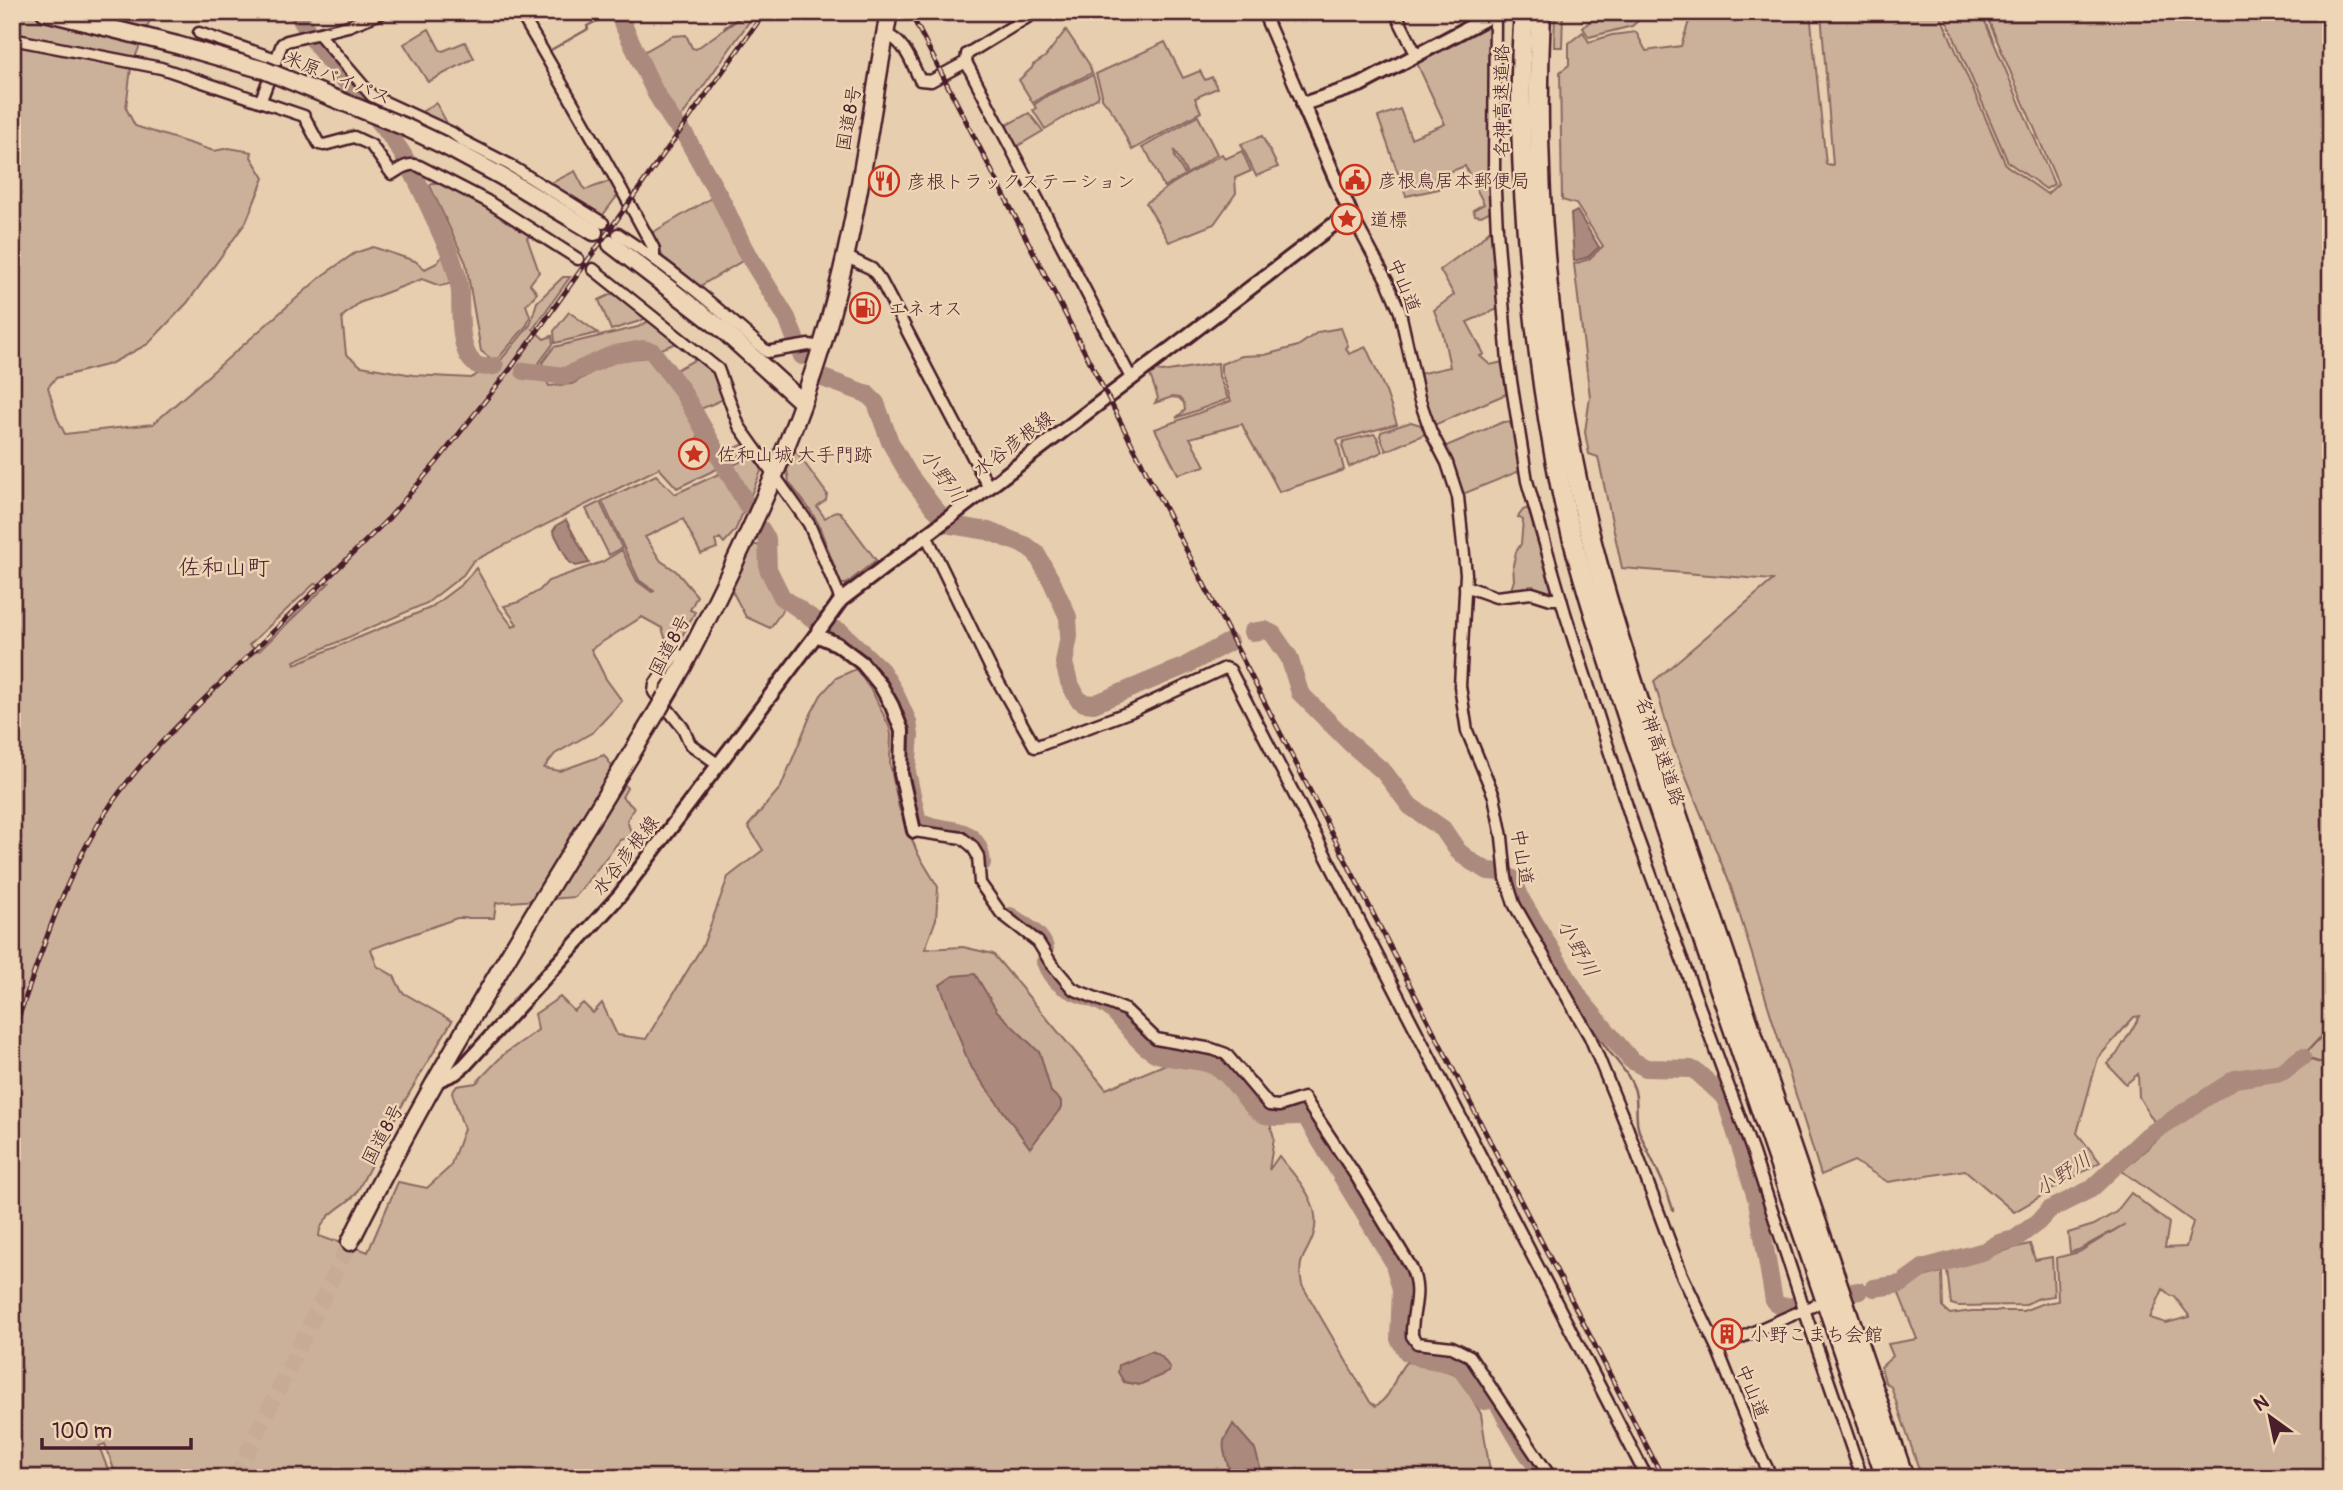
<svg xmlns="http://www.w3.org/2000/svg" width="2343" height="1490" viewBox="0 0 2343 1490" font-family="Pangolin,'Klee One',sans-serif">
<rect width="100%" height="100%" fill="#e6ceaf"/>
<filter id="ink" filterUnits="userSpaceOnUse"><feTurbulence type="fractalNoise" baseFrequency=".0143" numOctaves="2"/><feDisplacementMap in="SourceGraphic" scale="14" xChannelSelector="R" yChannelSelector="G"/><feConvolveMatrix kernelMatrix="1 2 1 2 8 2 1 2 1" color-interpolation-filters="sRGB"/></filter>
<g filter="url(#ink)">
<g fill="#ccb19a" stroke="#8b6862" stroke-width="2" fill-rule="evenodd">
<path d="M12,12H153L131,68L126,108L135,126L214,151L229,148L252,152L251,157L264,178L246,222L187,303L148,344L110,364L56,378L48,387L57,418L65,434L153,424L323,275L355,253L373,247L415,261L425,269L437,263L443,255L453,273V283L440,286L422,279L359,303L342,317L346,354L361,366L413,375L471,378L500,361L530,325L537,302L563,277H570L533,329L544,339L552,336L553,344L539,363L549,386L572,384L612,361L649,357L672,386L700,435L693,443L701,451L709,444L721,467L677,488L659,468L473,561L463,575L427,603L294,661L295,664L430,608L462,584L476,568L498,607L513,627L517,624L504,606L519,602L540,590L548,581L602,562L622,550L637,581L652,592L654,591L639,580L602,501L656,475L675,494L723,472L745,508L735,531L724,543L720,538L715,541L717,548L701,554L683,519L645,537L661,561L676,571L697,596L690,610L695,612L673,653L669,650L662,628L642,617L591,649L606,679L622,701L593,732L555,754L544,768L560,771L604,755L627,788L622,797L634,808L627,820L632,836L620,840L575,897L496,903L494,918H457L371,949L377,966L394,976L402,992L452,1021L397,1114L356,1194C344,1207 320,1215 319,1236L333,1241L336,1240L368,1252L398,1182L427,1188L450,1167L464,1129L452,1093L457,1086L476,1083L504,1054L538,1030L535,1014L560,997L574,1011L583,1003L593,1013L602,1003L617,1035L646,1039L703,945L728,877L763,850L748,826L781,787L811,714L821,695L836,678L856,669L873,693L889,726L891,734L890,764L899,808L918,854L938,887L936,919L925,949L963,947L993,954L1106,1089L1171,1062L1221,1066L1268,1116L1274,1138L1269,1170L1279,1156C1296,1178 1322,1202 1314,1233C1307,1257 1296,1256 1302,1285L1370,1402L1376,1406C1395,1393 1391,1380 1406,1362L1424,1364L1459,1375L1481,1414L1491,1478H117L105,1444L99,1446L108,1470L84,1478H12ZM329,583L259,651L249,645L314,584Z"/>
<path d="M749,12H756L680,119L663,93L644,52L672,36L686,35L692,48L696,49Z"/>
<path d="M1555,12H1563L1562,47H1554Z"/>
<path d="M1599,12H1648L1632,26L1589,37L1583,28Z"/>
<path d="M1692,12H1810L1826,164L1833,165L1821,12H1939L2006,165L2047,194L2058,184L1985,12H2331V1478H1922L1891,1387L1885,1382L1881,1367L1893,1356L1888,1344L1917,1339L1898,1291L1923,1277L1942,1272L1943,1308L1950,1314L1972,1311H2023L2041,1304L2058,1301L2056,1258L2079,1252L2125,1224L2078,1250L2070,1252L2068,1233L2094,1225L2116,1212L2131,1193L2169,1223L2165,1248L2186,1247L2193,1222L2122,1171L2162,1135L2139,1097L2138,1074L2126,1084L2107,1064L2117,1054L2140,1016L2134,1017L2098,1058L2077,1133L2100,1162L2014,1212L1965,1170L1888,1182L1854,1161L1821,1175L1730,884L1673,746L1654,681L1773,580L1622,568L1598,457L1589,454L1585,432L1590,397L1574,264L1589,259L1603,246L1576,204L1562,200L1560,72L1569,65V43L1583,32L1589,42L1612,35L1636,32L1646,51L1681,46ZM2163,1289L2171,1296H2174L2190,1317L2166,1323L2150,1318Z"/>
<path d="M1943,12H1981L2054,184L2046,189L2008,162Z"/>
<path d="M1484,26L1490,30L1491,36L1493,210L1481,216L1475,215L1473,210L1484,204L1465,166L1435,177L1439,189L1406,196L1378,117L1400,109L1411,138L1445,124L1416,61Z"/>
<path d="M429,29L440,50L443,51L465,42L474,58L428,82L404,44Z"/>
<path d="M1066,30L1089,64L1092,73L1047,94L1033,103L1019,80L1032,68L1033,65L1045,57Z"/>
<path d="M1165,42L1183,78L1200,71L1205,80L1212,77L1217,88L1195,98L1201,112L1132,150L1115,115L1102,98V94L1096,74Z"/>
<path d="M1093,75L1099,95L1097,98L1045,129L1033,110L1036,108L1034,105L1048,95Z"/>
<path d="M436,103L448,125L420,113Z"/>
<path d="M1029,113L1043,131L1014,148L1003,127Z"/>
<path d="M1198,116L1217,154L1187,174L1174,150L1175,158L1185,175L1164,187L1148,154L1142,148Z"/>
<path d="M1262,136L1278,167L1256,176L1241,144Z"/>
<path d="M1242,151L1251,171L1235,178L1236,193L1214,224L1169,242L1146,203L1172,184L1222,154L1225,159Z"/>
<path d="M575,171L585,190L611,181L620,192L603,215L551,183Z"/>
<path d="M432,183L449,185L532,235L527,238L539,272L530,284L537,293L526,305L530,316L527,325L495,362L481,351L466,263L430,186Z"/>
<path d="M715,196L747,258L700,286L663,257L650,234Z"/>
<path d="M1494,226L1500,308L1467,322L1484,354L1480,356L1490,365L1503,362L1506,394L1432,426L1424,401L1418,374L1450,367L1443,334L1434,310L1454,295L1440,270L1479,241Z"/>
<path d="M616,292L648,317L640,321L611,330L599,300Z"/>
<path d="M569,312L598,333L555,343L554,331Z"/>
<path d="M651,320L680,342L656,351L643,346L612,352L563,373L545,370L542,363L554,347L638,327Z"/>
<path d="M1341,328L1348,346L1346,348L1349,354L1366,347L1386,392L1397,424L1337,440L1344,470L1279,492C1269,468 1252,448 1242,424L1190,438L1205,466L1178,474L1155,429L1231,401L1221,371V364L1242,356L1265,355L1298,346L1318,332Z"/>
<path d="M698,358L716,375L724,399L696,411L672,372Z"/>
<path d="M1218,363L1219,376L1228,399L1176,418L1185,410L1184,403L1179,398L1172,397L1155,403L1158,398L1150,375L1156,371L1162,372Z"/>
<path d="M1411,422L1421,425L1425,434L1386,451L1380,436L1381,432Z"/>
<path d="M1503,422H1509L1514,430L1522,470L1463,494L1450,457L1444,447Z"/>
<path d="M1374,434L1377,437L1382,452L1349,467L1342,446L1344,441Z"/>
<path d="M742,445L745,451L728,465L722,454Z"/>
<path d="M795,450L827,494L826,500L817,507L825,518L836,511L840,512L876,560L846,584H841L818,523L808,507L789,482L787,470Z"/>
<path d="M752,456L762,469L750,497L747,494L745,497L729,467Z"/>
<path d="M600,502L622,548L609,555L586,509Z"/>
<path d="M1528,508L1553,596L1532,589L1510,593L1514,580L1513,565L1516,552L1521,544L1523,520L1518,517L1523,510Z"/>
<path d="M751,544L761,546L787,604L770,628L746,617L730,587Z"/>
<path d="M2030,1244L2035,1260L2052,1257L2054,1296L2039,1298L2024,1305L1958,1306L1951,1304L1947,1269C1975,1261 2002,1250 2030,1244Z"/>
</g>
<g fill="#ab8a7d" stroke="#845f5c" stroke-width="2">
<path d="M1577,211L1599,247L1588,257L1574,261L1571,214Z"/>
<path d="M566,520L589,563L576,566L569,562L553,531L557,525Z"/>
<path d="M975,974L997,1011L1040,1053L1051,1092L1061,1101V1108L1030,1148L969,1064L940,985L953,976Z"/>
<path d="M1151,1351L1161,1356L1170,1368L1169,1372L1139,1385L1124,1382L1118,1372L1119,1365Z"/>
<path d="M1233,1424L1255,1449L1263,1478H1230C1231,1465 1221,1454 1224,1441C1226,1435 1231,1429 1233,1424Z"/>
</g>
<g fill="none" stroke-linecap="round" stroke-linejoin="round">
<g stroke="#845f5c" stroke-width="2.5">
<path d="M724,28L747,12"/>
<path d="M549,51L588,29L587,26L610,14"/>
<path d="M1581,1000C1588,1014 1593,1031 1603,1043C1613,1058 1628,1071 1634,1088C1639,1101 1634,1117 1639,1131C1650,1158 1665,1182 1673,1210"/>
<path d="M2331,1026L2302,1057L2331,1066"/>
</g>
<g stroke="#ab8a7d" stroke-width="18">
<path d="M297,12C323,64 369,102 400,150C420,181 433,218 449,251C454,264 459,278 460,292C461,311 457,359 480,366C484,368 491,366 495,366"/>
<path d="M617,12L655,92L672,120L685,135L723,203L744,248L787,318L802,356"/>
<path d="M524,371L565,376L614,354L642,349L652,351L681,389L747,505"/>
<path d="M820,377L867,394L876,403L890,442L909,475L934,508L951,525L988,531L1027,546L1036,553L1052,582L1068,617L1069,636L1064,663L1069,682L1078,699L1084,703L1094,704L1185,666L1229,642"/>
<path d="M761,529L767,539L768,569L782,597L813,619L841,632L881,670L894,691L908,722L910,735L907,772L918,822C944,834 978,821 982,863"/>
<path d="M1252,632L1265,630L1273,634L1289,657L1300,693L1351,744L1384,772L1410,806L1443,829L1458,851L1472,862L1488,871L1500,872L1513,879L1522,901L1581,1000L1631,1060L1646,1068L1691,1069L1697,1072L1723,1096L1726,1101L1757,1201L1774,1301C1781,1309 1789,1307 1798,1305"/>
<path d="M1010,916C1023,925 1041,933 1045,948"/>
<path d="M1045,962C1059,999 1092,990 1113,1011C1127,1024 1138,1044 1155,1053C1175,1062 1199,1057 1218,1068C1236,1078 1249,1112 1268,1116C1280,1119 1293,1114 1306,1117L1393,1261L1401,1289L1399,1339L1407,1352L1420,1358L1458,1365L1484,1401L1496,1399C1510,1427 1525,1454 1546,1478"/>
<path d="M1874,1288L1901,1284L1923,1268L1985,1251L1999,1243L2015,1239L2038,1222L2049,1210L2091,1189L2147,1136L2235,1079L2282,1072L2302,1057"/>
<path d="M1853,1292L1859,1291"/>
</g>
<path stroke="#c7ab95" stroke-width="16" stroke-dasharray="16 8" stroke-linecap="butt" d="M235,1478L350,1242"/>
<g stroke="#4a1f2b" stroke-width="15">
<g id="minor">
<path d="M520,12C566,90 611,169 654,249V257"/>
<path d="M1071,12H1075"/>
<path d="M1263,12L1303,104"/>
<path d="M1395,12L1417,56"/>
<path d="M1495,12L1494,172L1497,230L1508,362L1527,481L1565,613L1636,834L1753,1153L1807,1318L1862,1478"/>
<path d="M199,33L276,59"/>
<path d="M319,34L372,96L452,133L463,141L508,164L603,223"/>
<path d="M885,34C905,41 911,62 920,80L931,81L966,62L967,54L1036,12"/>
<path d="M12,39L161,68L304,116L319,144L324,145L354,137L371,145L392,174C400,169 409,162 419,166L487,201L578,259"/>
<path d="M966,62L1131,378"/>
<path d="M261,100L282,44L287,41L348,26L383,12"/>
<path d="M1350,212L1387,281L1400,312L1419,398L1431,432L1447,463L1458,497L1466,574L1460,686L1467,731L1494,796L1502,837L1506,878L1514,904L1590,1037L1627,1127L1682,1275L1717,1348L1757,1448L1772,1478"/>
<path d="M618,234C672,269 719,309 767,352L809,345L821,347"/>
<path d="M845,256L872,269L881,281L988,486"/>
<path d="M593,269L718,369L739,426L809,524L841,600"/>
<path d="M926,535L990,667L1035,747L1132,711L1225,668L1230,670L1647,1478"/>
<path d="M1465,586L1496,597L1532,593L1551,599H1561"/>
<path d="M687,660L676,653L655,684L654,692L683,728L690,744L719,765"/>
<path d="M914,831L962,838L972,846L978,856L980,883L1001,913L1038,942L1051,963L1073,989L1126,1010L1156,1039L1212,1049L1226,1054L1269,1105L1279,1106L1304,1098L1356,1176L1411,1267C1423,1295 1411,1310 1412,1336L1417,1343L1452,1347L1470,1356L1551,1478"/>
<path d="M1717,1348L1815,1305"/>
</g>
</g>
<g stroke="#4a1f2b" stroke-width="18">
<path id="tertiary" d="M816,635L837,644L862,663L881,686L892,706L902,731L901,774L914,831"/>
</g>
<g stroke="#4a1f2b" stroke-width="18">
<path id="secondary" d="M434,1082L455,1073L464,1066L620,895L816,635L841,600L1350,212L1303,104L1360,85L1498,12"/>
</g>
<g stroke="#4a1f2b" stroke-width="21">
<g id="trunk">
<path d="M45,12L177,45L264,70"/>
<path d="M445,146L501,176L594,232"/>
<path d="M611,244L723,330L802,402"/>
<path d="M666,696C691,655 711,611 732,568C774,481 813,389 836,295C860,203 872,106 889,12"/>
<path d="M350,1242C441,1058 552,885 658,710"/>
</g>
</g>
<g stroke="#4a1f2b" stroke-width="23">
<g id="motorway">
<path d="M1524,12C1518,86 1521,161 1527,234C1534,330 1546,424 1567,517C1584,587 1608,656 1630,725L1886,1478"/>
<path d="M1541,12C1534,156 1544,303 1570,444C1587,538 1616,629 1645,720L1904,1478"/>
</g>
</g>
<use href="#minor" stroke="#edd5b5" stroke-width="10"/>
<use href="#tertiary" stroke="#edd5b5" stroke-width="12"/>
<use href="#secondary" stroke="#edd5b5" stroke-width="12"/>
<use href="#trunk" stroke="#edd5b5" stroke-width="16"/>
<use href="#motorway" stroke="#edd5b5" stroke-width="18"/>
<g stroke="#4a1f2b" stroke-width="5">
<g id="rail">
<path d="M910,12L1663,1478"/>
<path d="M17,1022C40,957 60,890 95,830C119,787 154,749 189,714L389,518L436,463L511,368L765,12"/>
</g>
</g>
<use href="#rail" stroke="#edd5b5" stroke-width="2.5" stroke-dasharray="8" stroke-linecap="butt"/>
<g stroke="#4a1f2b" stroke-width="21" stroke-linecap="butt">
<g id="trunk-bridge">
<path d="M264,70L405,127L445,146"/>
<path d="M658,710L666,696"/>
</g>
</g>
<use href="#trunk-bridge" stroke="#edd5b5" stroke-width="16"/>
</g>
</g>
<defs>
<g id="civic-ring" transform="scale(1.575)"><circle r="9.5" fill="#edd5b5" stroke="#c8321e" stroke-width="1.5"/><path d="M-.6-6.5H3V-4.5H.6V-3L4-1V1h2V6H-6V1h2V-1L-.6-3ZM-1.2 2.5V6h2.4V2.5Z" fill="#c8321e"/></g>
<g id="restaurant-ring" transform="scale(1.575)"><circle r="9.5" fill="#edd5b5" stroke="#c8321e" stroke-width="1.5"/><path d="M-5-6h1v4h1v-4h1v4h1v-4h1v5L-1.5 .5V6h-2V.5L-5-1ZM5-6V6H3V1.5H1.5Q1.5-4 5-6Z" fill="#c8321e"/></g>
<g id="sight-ring" transform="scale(1.575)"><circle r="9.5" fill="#edd5b5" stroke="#c8321e" stroke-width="1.5"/><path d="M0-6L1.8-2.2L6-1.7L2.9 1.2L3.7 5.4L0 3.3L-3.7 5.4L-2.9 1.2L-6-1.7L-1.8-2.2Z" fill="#c8321e"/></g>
<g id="fuel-ring" transform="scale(1.575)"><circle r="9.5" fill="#edd5b5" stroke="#c8321e" stroke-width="1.5"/><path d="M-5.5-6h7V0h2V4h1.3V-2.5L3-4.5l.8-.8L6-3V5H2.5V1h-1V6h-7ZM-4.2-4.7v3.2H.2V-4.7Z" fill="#c8321e"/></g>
<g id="building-ring" transform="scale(1.575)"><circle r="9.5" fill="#edd5b5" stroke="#c8321e" stroke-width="1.5"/><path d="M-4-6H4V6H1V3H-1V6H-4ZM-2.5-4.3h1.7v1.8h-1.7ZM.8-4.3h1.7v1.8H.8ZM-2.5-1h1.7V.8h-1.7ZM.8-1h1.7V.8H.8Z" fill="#c8321e"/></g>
</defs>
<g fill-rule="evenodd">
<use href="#civic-ring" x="1355" y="180"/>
<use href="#restaurant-ring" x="884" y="181"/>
<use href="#sight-ring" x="1347" y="219"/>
<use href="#fuel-ring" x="865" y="308"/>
<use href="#sight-ring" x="694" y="454"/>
<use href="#building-ring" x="1727" y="1334"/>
</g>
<g text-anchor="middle" stroke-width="5" stroke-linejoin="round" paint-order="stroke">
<g font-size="19" fill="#4a1f2b" stroke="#edd5b5">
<text transform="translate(338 77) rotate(22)" y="7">米原バイパス</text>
<text transform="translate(1501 101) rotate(-90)" y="7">名神高速道路</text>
<text transform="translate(848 118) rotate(-80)" y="7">国道8号</text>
<text transform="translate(1405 285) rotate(68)" y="7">中山道</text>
<text transform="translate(1013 443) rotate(-37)" y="7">水谷彦根線</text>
<text transform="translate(669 645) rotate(-62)" y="7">国道8号</text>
<text transform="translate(1661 751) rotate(71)" y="7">名神高速道路</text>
<text transform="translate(625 855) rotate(-52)" y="7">水谷彦根線</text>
<text transform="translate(1523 857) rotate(81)" y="7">中山道</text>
<text transform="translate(382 1134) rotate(-62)" y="7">国道8号</text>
<text transform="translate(1753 1391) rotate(68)" y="7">中山道</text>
</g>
<g font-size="19" fill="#4a1f2b" stroke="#edd5b5" text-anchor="start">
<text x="1378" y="187">彦根鳥居本郵便局</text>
<text x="907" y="188">彦根トラックステーション</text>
<text x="1370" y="226">道標</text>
<text x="888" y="315">エネオス</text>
<text x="717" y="461">佐和山城 大手門跡</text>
<text x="1750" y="1341">小野こまち会館</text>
</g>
<g font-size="21" font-style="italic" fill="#623a40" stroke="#edd5b5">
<text transform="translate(943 476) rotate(54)" y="7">小野川</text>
<text transform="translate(1578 948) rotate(61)" y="7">小野川</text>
<text transform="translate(2063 1174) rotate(-33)" y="7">小野川</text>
</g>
<g font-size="23" fill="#4a1f2b" stroke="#edd5b5">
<text x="224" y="575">佐和山町</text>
</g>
</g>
<rect width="2343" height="1490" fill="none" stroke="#edd5b5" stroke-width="42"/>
<rect x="21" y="21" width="2301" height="1448" fill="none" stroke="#4a1f2b" stroke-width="2.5" filter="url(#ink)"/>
<g transform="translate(2270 1417) rotate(327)" stroke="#edd5b5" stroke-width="5" paint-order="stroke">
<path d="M0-5L12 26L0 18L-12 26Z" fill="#4a1f2b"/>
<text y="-10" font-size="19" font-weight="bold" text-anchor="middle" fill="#4a1f2b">N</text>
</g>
<path d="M42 1438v10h149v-10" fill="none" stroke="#4a1f2b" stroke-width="3.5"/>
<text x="52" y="1438" font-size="21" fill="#4a1f2b" stroke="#edd5b5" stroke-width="5" paint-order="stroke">100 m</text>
</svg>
